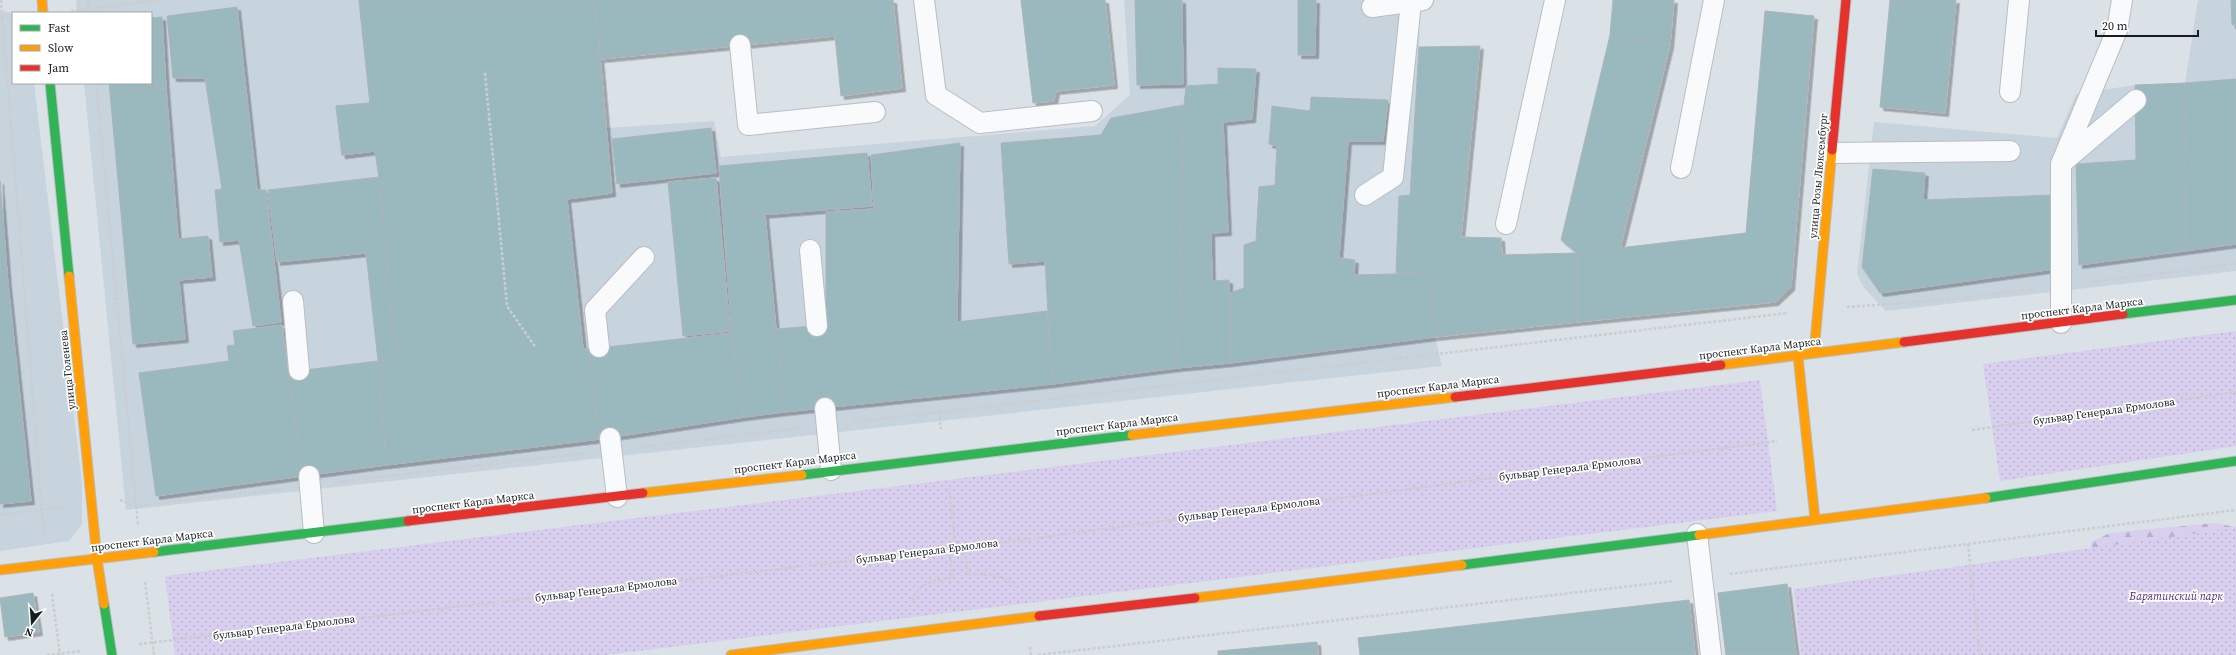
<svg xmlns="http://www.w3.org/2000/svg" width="2236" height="655" viewBox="0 0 2236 655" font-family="'Source Serif 4',serif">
<defs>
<pattern id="forest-firs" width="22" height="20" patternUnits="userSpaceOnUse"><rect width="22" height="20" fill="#d8cfee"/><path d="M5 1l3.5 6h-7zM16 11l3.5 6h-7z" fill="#b9b1cc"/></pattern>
<pattern id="park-dots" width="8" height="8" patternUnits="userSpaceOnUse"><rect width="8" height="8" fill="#d8cfee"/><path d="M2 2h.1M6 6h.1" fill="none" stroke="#b9b1cc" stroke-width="1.8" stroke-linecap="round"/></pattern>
<filter id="shadow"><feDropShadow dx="3.5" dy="3.5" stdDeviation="0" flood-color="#0004"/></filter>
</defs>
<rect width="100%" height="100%" fill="#dae1e7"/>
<g fill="#c7d4de">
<path d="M76,0H594L607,128L714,121L721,157L1095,126L1130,95L1124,0H1420L1419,47L1410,195L1399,196L1396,273H1431L1435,337L1442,366L126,510L84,83H151V13H77Z"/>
<path d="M2198,0H2236V271L1886,311L1864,288L1857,274L1874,122L2057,138L2076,94L2135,85L2185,83Z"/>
<path d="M0,11L14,13L13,83H34L82,483V524L69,541L0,551Z"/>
</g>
<path fill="url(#forest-firs)" d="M2213,523L2236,527V561L2091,575V542L2110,533Z"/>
<g fill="url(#park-dots)">
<path d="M2236,331V446L2000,481L1983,364Z"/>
<path d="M1760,380L1777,511L606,655H175L165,576Z"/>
<path d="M2236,528V655H1801L1794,589Z"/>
</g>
<g fill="#9ab9bf" stroke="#aeb4b7" fill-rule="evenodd" filter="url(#shadow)">
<path d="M359,0H595L612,193L567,199L583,349H589L600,439L386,465L378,361L396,359L379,177L375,151L342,155L336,106L370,103ZM530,62L555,312H550L555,354L520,357L518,334L467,339L440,71Z"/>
<path d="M359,0H595L612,193L567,199L583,349H589L600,439L386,465L378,361L396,359L379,177L375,151L342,155L336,106L370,103Z"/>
<path d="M595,0H893L902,88L841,96L835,36L601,59Z"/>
<path d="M1021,0H1105L1114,85L1056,91L1054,101L1033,103Z"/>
<path d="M1135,0H1182L1183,84L1137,85Z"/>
<path d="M1298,0H1316L1315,55H1298Z"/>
<path d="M1613,0H1674L1670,45L1610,35Z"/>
<path d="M1890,0H1956L1945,113L1880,107Z"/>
<path d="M2231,0H2236V25H2232Z"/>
<path d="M237,7L257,190H266L281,322L253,326L239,240L220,242L215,190L222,189L205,78H173L167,16Z"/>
<path d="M1765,11L1814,16L1791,287L1775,302L1577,322V253L1746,233Z"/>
<path d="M162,17L166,88L110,93L109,83H151V18Z"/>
<path d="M1610,35L1670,45L1620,249L1577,253L1561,240Z"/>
<path d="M1480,46L1461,237L1501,238L1502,255L1577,253V322L1435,337L1431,273H1396L1399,196L1410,195L1419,47Z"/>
<path d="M1218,68L1256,69L1252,119L1223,122L1228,232L1211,233L1212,281L1229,280L1230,363L1177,368L1184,105L1186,86L1218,84Z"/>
<path d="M2236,79V244L2184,251L2185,83Z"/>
<path d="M2185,83L2184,251L2079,265L2076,164L2136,160L2135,85Z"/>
<path d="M166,88L178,239L208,236L212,277L179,280L185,339L133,344L110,93Z"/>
<path d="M1311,97L1388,100L1383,141H1348L1339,258L1355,260L1354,275L1431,273L1435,337L1230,363V293L1244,288V245L1256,241L1259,187L1275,185L1277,146L1269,144L1272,106L1310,111Z"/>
<path d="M1184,105L1177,368L1052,384L1045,261L1009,264L1001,143L1101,135L1111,118Z"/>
<path d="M711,128L716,173L617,184L612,139Z"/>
<path d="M960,143L957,322L1047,311L1052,384L784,412L776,329L826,325V212L874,209L871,155Z"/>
<path d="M867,153L872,206L723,218L719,166Z"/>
<path d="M1873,169L1925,173L1923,200L2054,195V269L1880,293L1862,267Z"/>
<path d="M379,177L396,359L378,361L366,253L277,262L268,190Z"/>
<path d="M716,178L730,331L683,336L668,182Z"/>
<path d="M0,181L8,284L0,285Z"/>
<path d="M765,214L784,412L744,417L732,333L723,218Z"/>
<path d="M8,284L31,501L0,504V285Z"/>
<path d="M282,325L302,476L156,496L139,373L229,361L227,346L235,345L233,331Z"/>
<path d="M732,333L744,417L600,439L589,349Z"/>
<path d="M378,361L386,465L302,476L288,372Z"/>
<path d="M1787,584L1796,655H1726L1718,593Z"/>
<path d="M33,593L39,632L5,637L0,598Z"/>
<path d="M1689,600L1695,655H1360L1358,638Z"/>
<path d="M1317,642L1318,655H1218V651Z"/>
</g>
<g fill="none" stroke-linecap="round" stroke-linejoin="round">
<g stroke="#b9bec3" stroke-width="22">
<g id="lane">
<path d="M924,0L936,95L980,123L1092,111"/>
<path d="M1372,7L1423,0"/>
<path d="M740,45L748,125L875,112"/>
<path d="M2010,92L2019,0"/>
<path d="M1832,153L2010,151"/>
<path d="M2064,161L2136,100"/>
<path d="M1681,168L1714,0"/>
<path d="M1365,195L1393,177L1411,2"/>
<path d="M1506,224L1555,0"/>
<path d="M810,250L817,326"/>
<path d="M293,301L299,370"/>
<path d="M2061,323V164L2117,30L2122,0"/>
<path d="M599,347L595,310L644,257"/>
<path d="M825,408L831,470"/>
<path d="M610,438L617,497"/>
<path d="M309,476L314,533"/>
<path d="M1697,534L1711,655"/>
</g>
</g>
<g stroke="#b9bec3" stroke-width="11">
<g id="fast">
<path d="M50,83L69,276"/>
<path d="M2123,314L2236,300"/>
<path d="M802,475L1132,435"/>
<path d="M1986,498L2236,461"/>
<path d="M154,552L408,521"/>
<path d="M1462,565L1699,535"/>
<path d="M104,604L112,655"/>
</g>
</g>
<g stroke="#b9bec3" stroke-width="11">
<g id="slow">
<path d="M42,0L43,13"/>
<path d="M69,276L97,559L104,604"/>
<path d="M1814,353L1832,150"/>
<path d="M1798,356L1815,519"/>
<path d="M1721,365L1904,342"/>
<path d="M1132,435L1455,397"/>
<path d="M643,493L802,475"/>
<path d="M1699,535L1986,498"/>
<path d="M0,570L154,552"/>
<path d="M1195,598L1462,565"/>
<path d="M731,655L1039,616"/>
</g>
</g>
<g stroke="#b9bec3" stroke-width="11">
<g id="jam">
<path d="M1832,150L1846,0"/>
<path d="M1904,342L2123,314"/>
<path d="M1455,397L1721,365"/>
<path d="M408,521L643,493"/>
<path d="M1039,616L1195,598"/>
</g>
</g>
<g stroke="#cccdcf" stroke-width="2.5" stroke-dasharray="3 2" stroke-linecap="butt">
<path d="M1,0L44,536"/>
<path d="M88,0L89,13"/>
<path d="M71,11L163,0"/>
<path d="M0,19L13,17"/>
<path d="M485,73L507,306L536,348"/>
<path d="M96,83L138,525"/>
<path d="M2090,282L2236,264"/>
<path d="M1847,307L1956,299L2033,289"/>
<path d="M939,412L941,429"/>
<path d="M854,422L1788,313"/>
<path d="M1972,430L2236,392"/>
<path d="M639,447L799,428"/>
<path d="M337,482L585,453"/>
<path d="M949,486L956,547"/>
<path d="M120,500L135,506L283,489"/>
<path d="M0,515L63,507"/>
<path d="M1968,544L1980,655"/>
<path d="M964,546L968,575C987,574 1004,574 1018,588"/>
<path d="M1730,574L2236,510"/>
<path d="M145,582L154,655"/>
<path d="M52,594L60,655"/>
<path d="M912,601C917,583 936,580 952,578L950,549"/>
<path d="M139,644L950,549L1777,441"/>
<path d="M1030,647L1031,655"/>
<path d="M47,655L82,651"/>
<path d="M1038,655L1674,581"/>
</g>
<use href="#lane" stroke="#f9fafb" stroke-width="20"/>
<use href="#fast" stroke="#30b455" stroke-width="9"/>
<use href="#slow" stroke="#ff9f0a" stroke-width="9"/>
<use href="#jam" stroke="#e5322d" stroke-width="9"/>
</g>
<g text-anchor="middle" stroke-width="3.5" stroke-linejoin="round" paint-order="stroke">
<g font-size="11" fill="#181c20" stroke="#fff">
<text transform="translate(1818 176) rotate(-85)" y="4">улица Розы Люксембург</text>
<text transform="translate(2082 308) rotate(-7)" y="4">проспект Карла Маркса</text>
<text transform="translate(1760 348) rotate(-7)" y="4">проспект Карла Маркса</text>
<text transform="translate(67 370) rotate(-96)" y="4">улица Голенева</text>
<text transform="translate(1438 386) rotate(-7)" y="4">проспект Карла Маркса</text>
<text transform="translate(2104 411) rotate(-8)" y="4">бульвар Генерала Ермолова</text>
<text transform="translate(1117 424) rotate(-7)" y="4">проспект Карла Маркса</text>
<text transform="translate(795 462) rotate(-7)" y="4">проспект Карла Маркса</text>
<text transform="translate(1570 468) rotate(-7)" y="4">бульвар Генерала Ермолова</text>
<text transform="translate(473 502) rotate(-7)" y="4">проспект Карла Маркса</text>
<text transform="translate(1249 509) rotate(-7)" y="4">бульвар Генерала Ермолова</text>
<text transform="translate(152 540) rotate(-7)" y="4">проспект Карла Маркса</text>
<text transform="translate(927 551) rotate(-7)" y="4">бульвар Генерала Ермолова</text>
<text transform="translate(606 589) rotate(-7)" y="4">бульвар Генерала Ермолова</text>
<text transform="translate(284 627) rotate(-7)" y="4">бульвар Генерала Ермолова</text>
</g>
<g font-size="11" font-style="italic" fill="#572681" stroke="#fff">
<text x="2176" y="600">Барятинский парк</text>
</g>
</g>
<rect x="12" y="12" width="140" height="72" fill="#ffffff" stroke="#a3a4a6"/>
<rect x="20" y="25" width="20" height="6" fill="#30b455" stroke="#a3a4a6"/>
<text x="48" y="32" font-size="12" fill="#181c20">Fast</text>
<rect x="20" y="45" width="20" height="6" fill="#ff9f0a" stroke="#a3a4a6"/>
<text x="48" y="52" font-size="12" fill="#181c20">Slow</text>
<rect x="20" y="65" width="20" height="6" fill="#e5322d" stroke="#a3a4a6"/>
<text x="48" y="72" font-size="12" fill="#181c20">Jam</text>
<g transform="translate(32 623) rotate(197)" stroke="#ffffff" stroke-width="3" paint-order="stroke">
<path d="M0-3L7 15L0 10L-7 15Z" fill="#181c20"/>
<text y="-6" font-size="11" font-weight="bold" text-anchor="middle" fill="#181c20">N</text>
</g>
<path d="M2096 30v6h102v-6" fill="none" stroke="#181c20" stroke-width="2"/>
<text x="2102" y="30" font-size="12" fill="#181c20" stroke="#ffffff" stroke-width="3" paint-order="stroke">20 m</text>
</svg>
